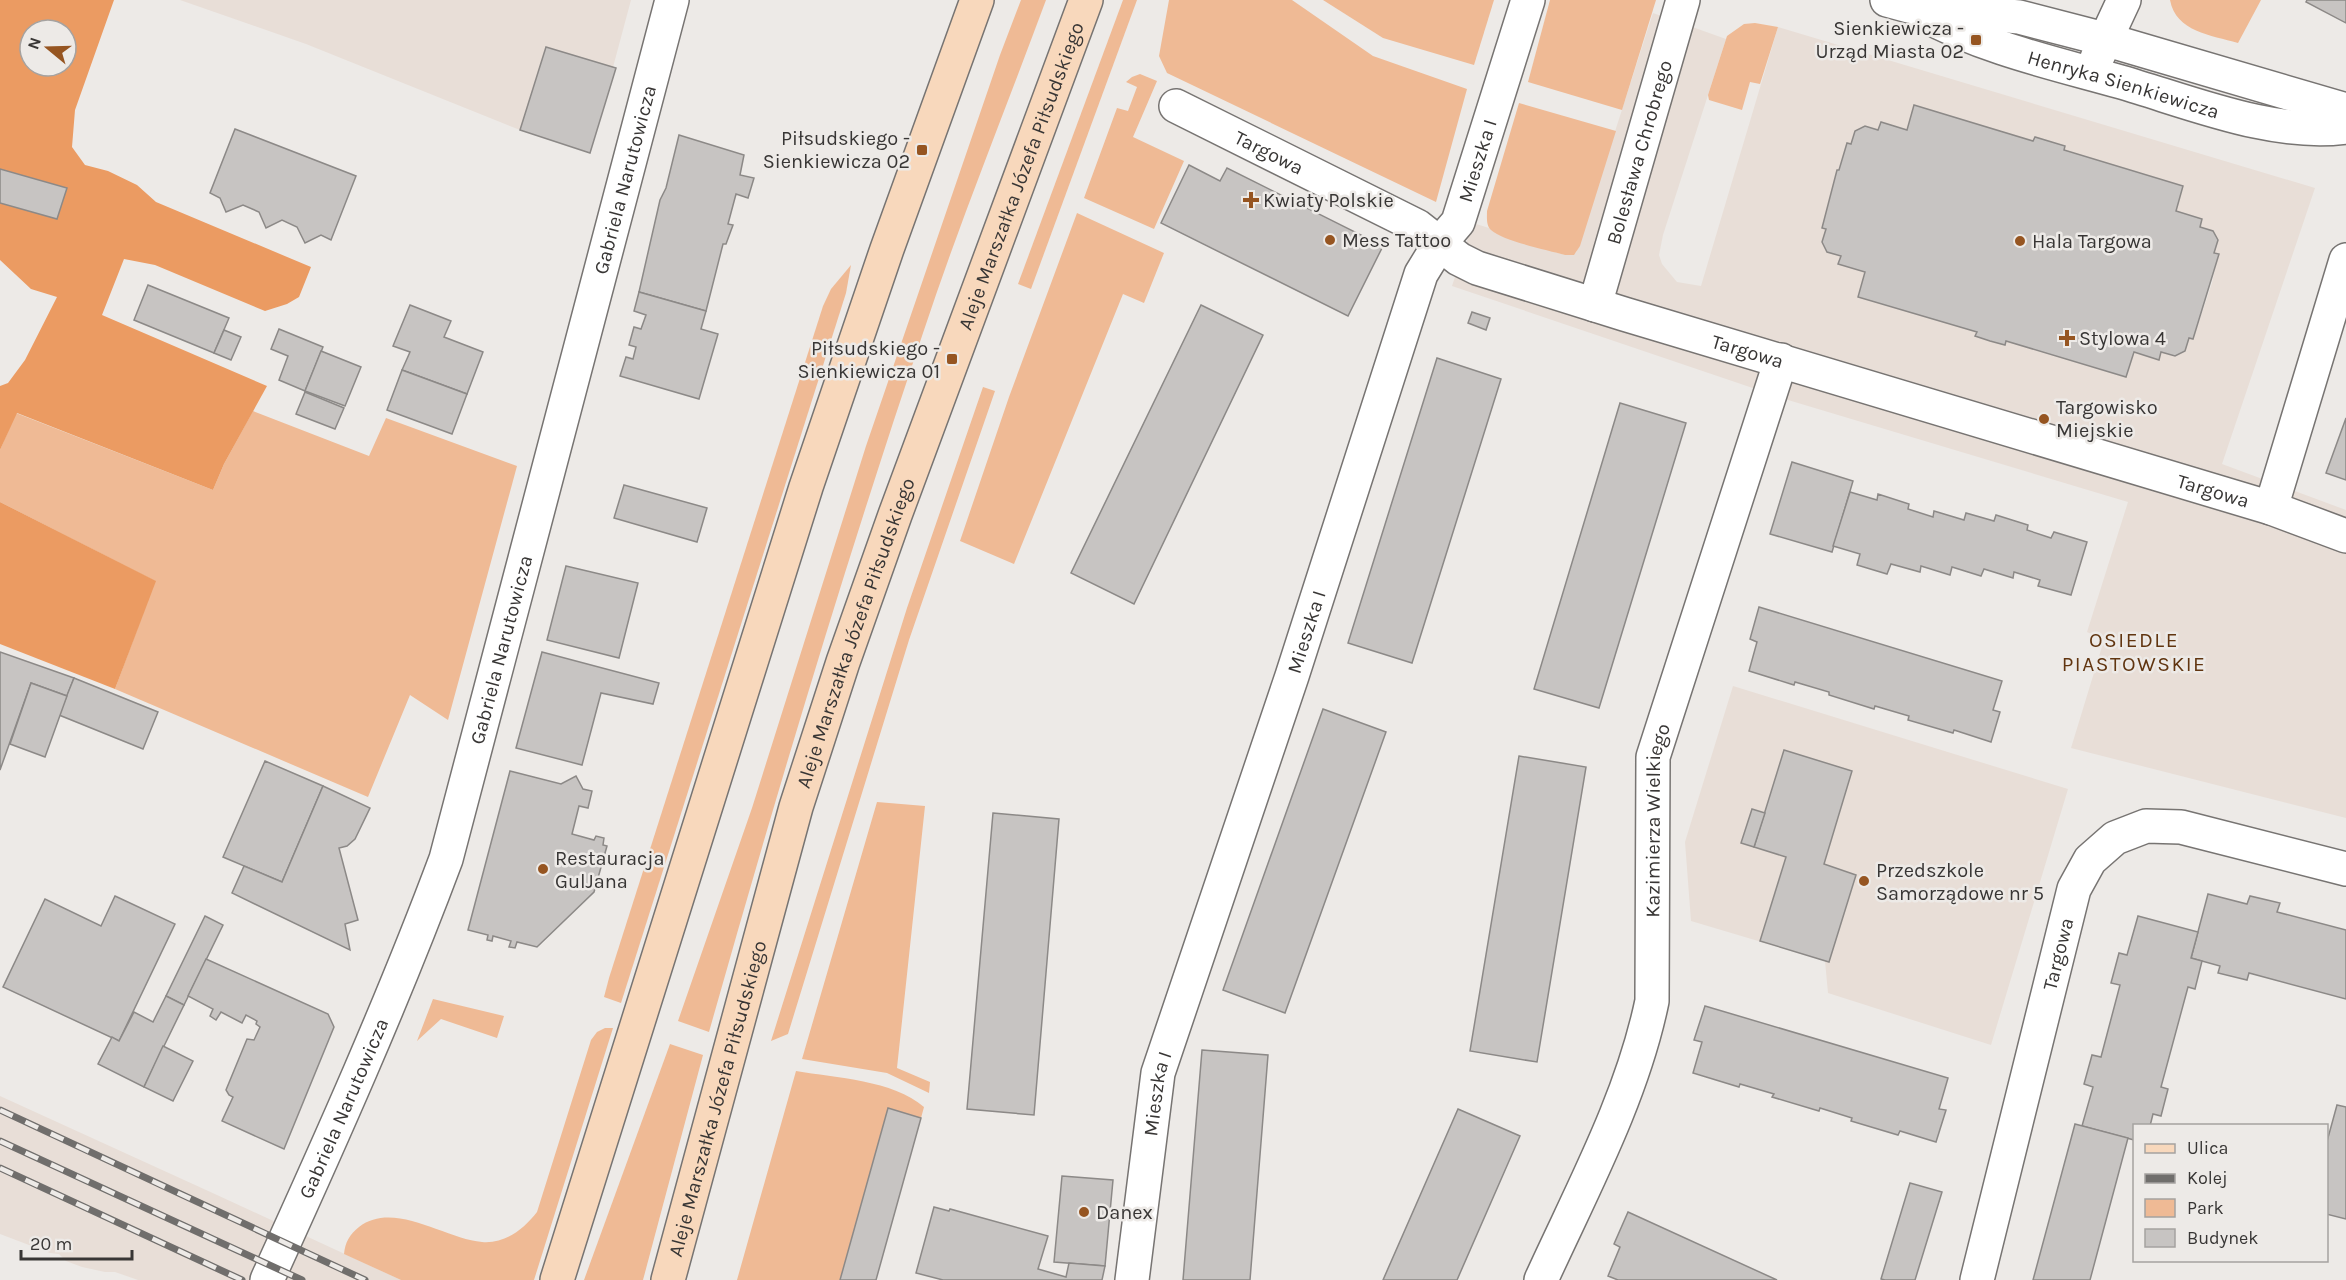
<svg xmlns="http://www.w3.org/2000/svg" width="2346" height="1280" viewBox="0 0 2346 1280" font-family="Karla,sans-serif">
<rect width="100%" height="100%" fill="#edeae7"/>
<g fill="#e8ded7" fill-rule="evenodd">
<path d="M180,0H631L590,153L520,130L306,44Z"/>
<path d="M1653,13L1726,39L1663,235L1659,255L1662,264L1677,282L1701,286L1778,27L2315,188L2222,464L2346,510V818L2071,748L2104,640L2087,632L2128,502L1788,400L1452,286L1473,223L1489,228L1504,237L1565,255L1576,253ZM1915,106L2033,141L2035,137L2065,146L2064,150L2183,186L2176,211L2202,219L2200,227L2213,231L2218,240L2214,253L2218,254L2212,283L2193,339L2189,338L2161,352L2159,360L2134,352L2126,377L2006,341L2005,345L1976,336L1977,332L1858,297L1865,272L1838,264L1841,256L1827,252L1822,242L1826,229L1822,228L1829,200L1847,143L1851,144L1855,131L1865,126L1878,130L1881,122L1907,130Z"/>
<path d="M1733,686L2068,789L1991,1045L1828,993L1825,961L1691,921L1685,842Z"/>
<path d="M0,1096L217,1195L401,1280H138L115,1272H105L82,1267L66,1261L59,1254L50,1253L0,1234Z"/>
</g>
<g fill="#efba95">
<path d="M1021,0H1046C1005,111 960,221 923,333C845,564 775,798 709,1032L678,1021L752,808L866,446L1000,55Z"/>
<path d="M1123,0H1137L1031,289L1018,284Z"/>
<path d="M1169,0H1292L1373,56L1467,89L1436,202L1167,73L1159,56Z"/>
<path d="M1323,0H1494L1474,65L1383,38Z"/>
<path d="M1550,0H1656L1622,110L1528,82Z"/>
<path d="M2170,0H2261L2238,43C2211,35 2176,32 2170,0Z"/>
<path d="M1755,23L1778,27L1760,84L1750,82L1742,110L1709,100L1708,95L1727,36L1744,24Z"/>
<path d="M1140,74L1157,81L1133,137L1184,161L1154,229L1084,198L1117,108L1128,111L1137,87L1126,82L1132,77Z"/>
<path d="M1519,103L1616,131L1580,246L1574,255H1565C1547,250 1503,241 1491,230C1486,225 1487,218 1487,211Z"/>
<path d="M1077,213L1164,253L1144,303L1123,294L1014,564L960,541L1009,397Z"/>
<path d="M851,265L846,293L621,1003L604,997L609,978L823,306L831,289Z"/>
<path d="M983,387L995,391L909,640L788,1034L771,1041L907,608Z"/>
<path d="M253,411L369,456L386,418L517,466L448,720L410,695L368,797L115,689L155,581L0,502V450L16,413L213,490L224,464Z"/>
<path d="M877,802L925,806L897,1068L930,1082L929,1093L887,1073L802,1059Z"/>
<path d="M433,999L504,1016L497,1038L441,1019L417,1041Z"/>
<path d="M605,1028H613L534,1280H401L344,1254C345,1242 350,1234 359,1227C394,1200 445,1239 482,1242C505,1244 524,1229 537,1212L591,1040L597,1032Z"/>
<path d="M670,1044L703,1055L643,1280H584Z"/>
<path d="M796,1071C836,1078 893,1080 924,1107L921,1118L888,1109L840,1280H737Z"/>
</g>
<g fill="#eb9b62" fill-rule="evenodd">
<path d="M0,0H114L75,110L72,147L85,165L108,171L137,185L156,202L311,267L299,297L287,304L265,311L155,265L124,259L102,315L267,386L224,464L213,490L17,413L0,450V386L8,383L25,360L57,297L31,289L0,260ZM30,30H66V66H30Z"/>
<path d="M0,502L156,581L115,689L0,644Z"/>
</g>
<g fill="#c7c4c2" stroke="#8c8987" stroke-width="1.5">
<path d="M2307,0H2346V23L2306,2Z"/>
<path d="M546,47L616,68L590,153L520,130Z"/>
<path d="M1914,105L2033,141L2035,137L2065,146L2064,150L2183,186L2176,211L2202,219L2200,227L2213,231L2218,240L2214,253L2219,254L2193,339L2189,338L2185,351L2175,356L2161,352L2159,360L2134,352L2126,377L2006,341L2005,345L1990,341L1975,336L1977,332L1858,297L1865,272L1838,264L1841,256L1827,252L1822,242L1826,229L1822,228L1837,170H1839L1847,143L1851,144L1855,131L1865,126L1878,130L1881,122L1907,130Z"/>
<path d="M235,129L356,176L331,240L321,235L305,243L297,227L282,220L266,228L259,212L243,205L226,212L220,198L210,193Z"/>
<path d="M679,135L744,155L740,175L754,178L748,198L736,194L728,224L733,225L726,244H723L706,311L639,292L660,200L666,188Z"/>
<path d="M1189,165L1220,181L1227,168L1383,246L1348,316L1161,223Z"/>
<path d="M0,169L67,188L57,219L0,203Z"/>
<path d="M148,285L229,318L214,353L134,320Z"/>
<path d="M639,292L706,311L701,329L718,334L699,399L620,376L626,357L633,359L636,347L629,345L634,327L641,329L646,315L634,311Z"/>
<path d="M410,305L451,321L444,337L483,352L467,394L402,370L410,352L393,346Z"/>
<path d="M1201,305L1263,335L1134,604L1071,573Z"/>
<path d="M1472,312L1490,318L1486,330L1468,323Z"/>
<path d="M279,329L323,347L305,391L279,380L288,356L271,349Z"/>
<path d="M224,330L241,337L231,360L214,353Z"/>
<path d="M321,351L361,367L345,406L305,391Z"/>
<path d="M1437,358L1501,379L1412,663L1348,643Z"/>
<path d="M402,370L467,394L452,434L387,410Z"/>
<path d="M305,392L344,408L335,429L296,414Z"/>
<path d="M1620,403L1686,423L1599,708L1534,689Z"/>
<path d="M2346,418V480L2326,473Z"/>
<path d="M1792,462L1853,481L1832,552L1770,534Z"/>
<path d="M624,485L707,508L697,542L614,518Z"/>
<path d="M1850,492L1877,500L1878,494L1909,504L1908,509L1933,517L1934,511L1964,520L1966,513L1994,521L1996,515L2028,525L2027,530L2051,538L2054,532L2087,542L2071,595L2038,586L2040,580L2014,572L2013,578L1984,569L1981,576L1952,567L1950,575L1921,566L1920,572L1891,564L1887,574L1857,565L1860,554L1833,546Z"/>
<path d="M566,566L638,583L619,658L547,640Z"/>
<path d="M1759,607L2002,681L1993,710L2000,712L1991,742L1954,730L1953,733L1908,720L1909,716L1875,706L1874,709L1829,695V692L1795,682L1794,685L1749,671L1757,642L1750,639Z"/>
<path d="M0,652L74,678L67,696L31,683L0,770Z"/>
<path d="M542,652L659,683L653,704L601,693L582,765L516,748Z"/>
<path d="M74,678L158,712L143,749L59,715Z"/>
<path d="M31,683L67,696L45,757L10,744Z"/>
<path d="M1323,709L1386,732L1285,1013L1223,990Z"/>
<path d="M1784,750L1852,771L1824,864L1856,875L1829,962L1760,941L1786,857L1754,847Z"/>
<path d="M1519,756L1586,767L1537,1062L1470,1051Z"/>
<path d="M265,761L323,786L282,882L223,857Z"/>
<path d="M510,771L561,784L576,776L583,789L592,791L588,808L579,806L572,834L594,840L596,836L604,838L603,845L607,846L594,892L537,947L517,942L515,948L509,947L511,941L493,936L492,941L487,940L488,935L468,930Z"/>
<path d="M323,786L370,808L355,839L347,846L339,848L358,920L345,924L350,950L232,893L244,866L282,882Z"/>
<path d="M1752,809L1765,813L1754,847L1741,843Z"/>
<path d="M993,813L1059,819L1034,1115L967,1109Z"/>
<path d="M2208,894L2247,904L2250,896L2280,903L2277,912L2346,930V999L2249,973L2247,980L2218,973L2220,966L2191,958Z"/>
<path d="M115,896L175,924L119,1041L3,987L45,899L101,926Z"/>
<path d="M205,916L223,925L184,1005L166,996Z"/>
<path d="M2138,916L2198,932L2191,958L2202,961L2195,989L2188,987L2161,1087L2168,1089L2161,1116L2153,1114L2150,1126H2134V1140L2082,1126L2093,1087L2084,1084L2092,1055L2101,1057L2120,985L2111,983L2119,953L2127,955Z"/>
<path d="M206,959L328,1014L334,1027L284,1149L222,1121L233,1097L229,1095L226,1090L247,1039L254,1040L260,1027L256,1024L257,1021L246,1015L242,1023L221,1012L216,1020L210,1016L213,1009L188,996Z"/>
<path d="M166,996L184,1005L144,1087L98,1064L112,1037L119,1041L134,1012L153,1022Z"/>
<path d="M1705,1006L1948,1078L1939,1109L1946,1110L1936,1142L1900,1131L1898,1135L1851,1121L1852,1118L1820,1108L1819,1111L1772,1097L1774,1094L1740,1084L1739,1087L1693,1073L1702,1042L1694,1040Z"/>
<path d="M163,1046L193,1061L173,1101L144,1087Z"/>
<path d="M1202,1050L1268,1055L1250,1280H1183Z"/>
<path d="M2337,1105L2346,1107V1219L2326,1214V1145Z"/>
<path d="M888,1108L921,1118L876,1280H840Z"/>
<path d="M1458,1109L1520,1136L1457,1280H1383Z"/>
<path d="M2075,1124L2128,1138L2090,1280H2033Z"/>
<path d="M1062,1176L1113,1180L1105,1266L1054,1262Z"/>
<path d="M1910,1183L1942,1192L1915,1280H1885L1881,1279Z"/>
<path d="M934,1207L949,1211L950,1209L1048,1236L1038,1269L1066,1277L1069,1263L1105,1266L1102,1280H943L916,1273Z"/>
<path d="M1628,1212L1777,1280H1618L1608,1276L1620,1247L1614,1244Z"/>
</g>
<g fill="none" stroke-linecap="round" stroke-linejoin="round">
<g stroke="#777472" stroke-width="36">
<g id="minor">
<path d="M1887,0L1909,6L2019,17L2104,39L2346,110"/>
<path id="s1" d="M1923,14C1984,48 2054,63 2121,82C2190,102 2274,137 2346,127"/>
<path d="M2097,58L2124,0"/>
<path id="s2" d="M1176,106L1417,226L1459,259L1477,268L1624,314L2271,508L2346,536"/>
<path id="s3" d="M1595,305L1683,0"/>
<path d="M2271,508L2346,260"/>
<path id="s4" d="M267,1280C330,1142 393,1001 446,859L672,0"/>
<path id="s5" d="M1132,1280L1158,1073L1292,676L1421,274L1440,243L1458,222L1528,0"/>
<path id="s6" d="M1541,1280C1582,1190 1632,1098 1652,1001L1653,757L1781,360"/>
<path id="s7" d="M1977,1280L2074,889L2090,860L2115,838L2146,826L2181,827L2346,869"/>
</g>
</g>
<g stroke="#777472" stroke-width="36">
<g id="secondary">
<path d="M557,1280L806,487L887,249L977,0"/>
<path id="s8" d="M668,1280L796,807L843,662L895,515L1086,0"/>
</g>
</g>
<use href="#minor" stroke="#fff" stroke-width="33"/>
<use href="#secondary" stroke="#f8d8bc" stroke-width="33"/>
<g stroke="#706e6c" stroke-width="7">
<g id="rail">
<path d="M0,1110L365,1280"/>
<path d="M0,1141L302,1280"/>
<path d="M0,1168L242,1280"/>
</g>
</g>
<use href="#rail" stroke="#edeae7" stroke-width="4.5" stroke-dasharray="14" stroke-linecap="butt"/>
</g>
<g fill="#965521" stroke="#edeae7" stroke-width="2">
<rect x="1970" y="34" width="12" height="12" rx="3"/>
<rect x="916" y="144" width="12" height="12" rx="3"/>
<path d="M1248 191h6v6h6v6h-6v6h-6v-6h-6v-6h6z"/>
<circle cx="1330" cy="240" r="6"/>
<circle cx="2020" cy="241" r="6"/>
<path d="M2064 329h6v6h6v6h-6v6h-6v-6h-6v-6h6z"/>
<rect x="946" y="353" width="12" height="12" rx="3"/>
<circle cx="2044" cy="419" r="6"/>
<circle cx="543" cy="869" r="6"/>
<circle cx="1864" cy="881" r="6"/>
<circle cx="1084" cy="1212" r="6"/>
</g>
<g text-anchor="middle" stroke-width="5" stroke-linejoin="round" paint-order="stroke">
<g font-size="20" fill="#383635" stroke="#edeae7" text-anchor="start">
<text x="1964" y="35" text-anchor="end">Sienkiewicza -<tspan x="1964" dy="23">Urząd Miasta 02</tspan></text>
<text x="910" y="145" text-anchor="end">Piłsudskiego -<tspan x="910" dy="23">Sienkiewicza 02</tspan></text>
<text x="1263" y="207">Kwiaty Polskie</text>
<text x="1342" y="247">Mess Tattoo</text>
<text x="2032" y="248">Hala Targowa</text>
<text x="2079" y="345">Stylowa 4</text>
<text x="940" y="355" text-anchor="end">Piłsudskiego -<tspan x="940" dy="23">Sienkiewicza 01</tspan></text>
<text x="2056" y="414">Targowisko<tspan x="2056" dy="23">Miejskie</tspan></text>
<text x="555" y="865">Restauracja<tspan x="555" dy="23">GulJana</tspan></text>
<text x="1876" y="877">Przedszkole<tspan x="1876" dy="23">Samorządowe nr 5</tspan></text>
<text x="1096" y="1219">Danex</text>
</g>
<g font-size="20" fill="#383635" stroke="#edeae7">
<text dy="7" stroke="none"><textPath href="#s1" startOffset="213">Henryka Sienkiewicza</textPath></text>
<text dy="7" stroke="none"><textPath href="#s2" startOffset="104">Targowa</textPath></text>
<text dy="7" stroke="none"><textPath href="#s3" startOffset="159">Bolesława Chrobrego</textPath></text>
<text dy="7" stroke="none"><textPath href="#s5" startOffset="1178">Mieszka I</textPath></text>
<text dy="7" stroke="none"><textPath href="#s8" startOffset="1160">Aleje Marszałka Józefa Piłsudskiego</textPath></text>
<text dy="7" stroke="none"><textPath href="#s4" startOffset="1160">Gabriela Narutowicza</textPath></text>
<text dy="7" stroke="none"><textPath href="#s2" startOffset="626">Targowa</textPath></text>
<text dy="7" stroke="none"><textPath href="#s2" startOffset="1112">Targowa</textPath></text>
<text dy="7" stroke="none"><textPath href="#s5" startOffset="674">Mieszka I</textPath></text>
<text dy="7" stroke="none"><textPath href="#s8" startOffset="674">Aleje Marszałka Józefa Piłsudskiego</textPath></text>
<text dy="7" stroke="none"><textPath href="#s4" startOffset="674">Gabriela Narutowicza</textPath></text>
<text dy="7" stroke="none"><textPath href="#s6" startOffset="482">Kazimierza Wielkiego</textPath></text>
<text dy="7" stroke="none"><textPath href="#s7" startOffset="336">Targowa</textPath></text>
<text dy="7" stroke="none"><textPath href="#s5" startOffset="188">Mieszka I</textPath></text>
<text dy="7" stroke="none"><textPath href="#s8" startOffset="188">Aleje Marszałka Józefa Piłsudskiego</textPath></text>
<text dy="7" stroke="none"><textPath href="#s4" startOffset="188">Gabriela Narutowicza</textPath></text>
</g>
<g font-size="21" letter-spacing="1.5" fill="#613510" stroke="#edeae7">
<text x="2134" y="647">OSIEDLE<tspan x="2134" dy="24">PIASTOWSKIE</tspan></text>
</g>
</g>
<rect x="2133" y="1124" width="195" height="138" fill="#edeae7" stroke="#a5a2a0" stroke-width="1.5"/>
<rect x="2145" y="1144" width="30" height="9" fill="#f8d8bc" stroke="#a5a2a0" stroke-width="1.5"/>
<text x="2187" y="1154" font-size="18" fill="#383635">Ulica</text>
<rect x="2145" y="1174" width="30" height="9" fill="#706e6c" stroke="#a5a2a0" stroke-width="1.5"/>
<text x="2187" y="1184" font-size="18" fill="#383635">Kolej</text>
<rect x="2145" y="1199" width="30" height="18" fill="#efba95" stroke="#a5a2a0" stroke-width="1.5"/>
<text x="2187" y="1214" font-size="18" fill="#383635">Park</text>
<rect x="2145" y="1229" width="30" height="18" fill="#c7c4c2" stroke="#a5a2a0" stroke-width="1.5"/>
<text x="2187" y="1244" font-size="18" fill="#383635">Budynek</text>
<g transform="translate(48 48) rotate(289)"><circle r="28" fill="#edeae7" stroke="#a5a2a0" stroke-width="1.5"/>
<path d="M0-4.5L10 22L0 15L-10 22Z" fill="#965521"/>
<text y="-9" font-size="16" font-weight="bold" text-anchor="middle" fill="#383635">N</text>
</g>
<path d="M21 1250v9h111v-9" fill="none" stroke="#383635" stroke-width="3"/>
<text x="30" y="1250" font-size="18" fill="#383635" stroke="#edeae7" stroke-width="4.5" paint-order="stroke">20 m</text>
</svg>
